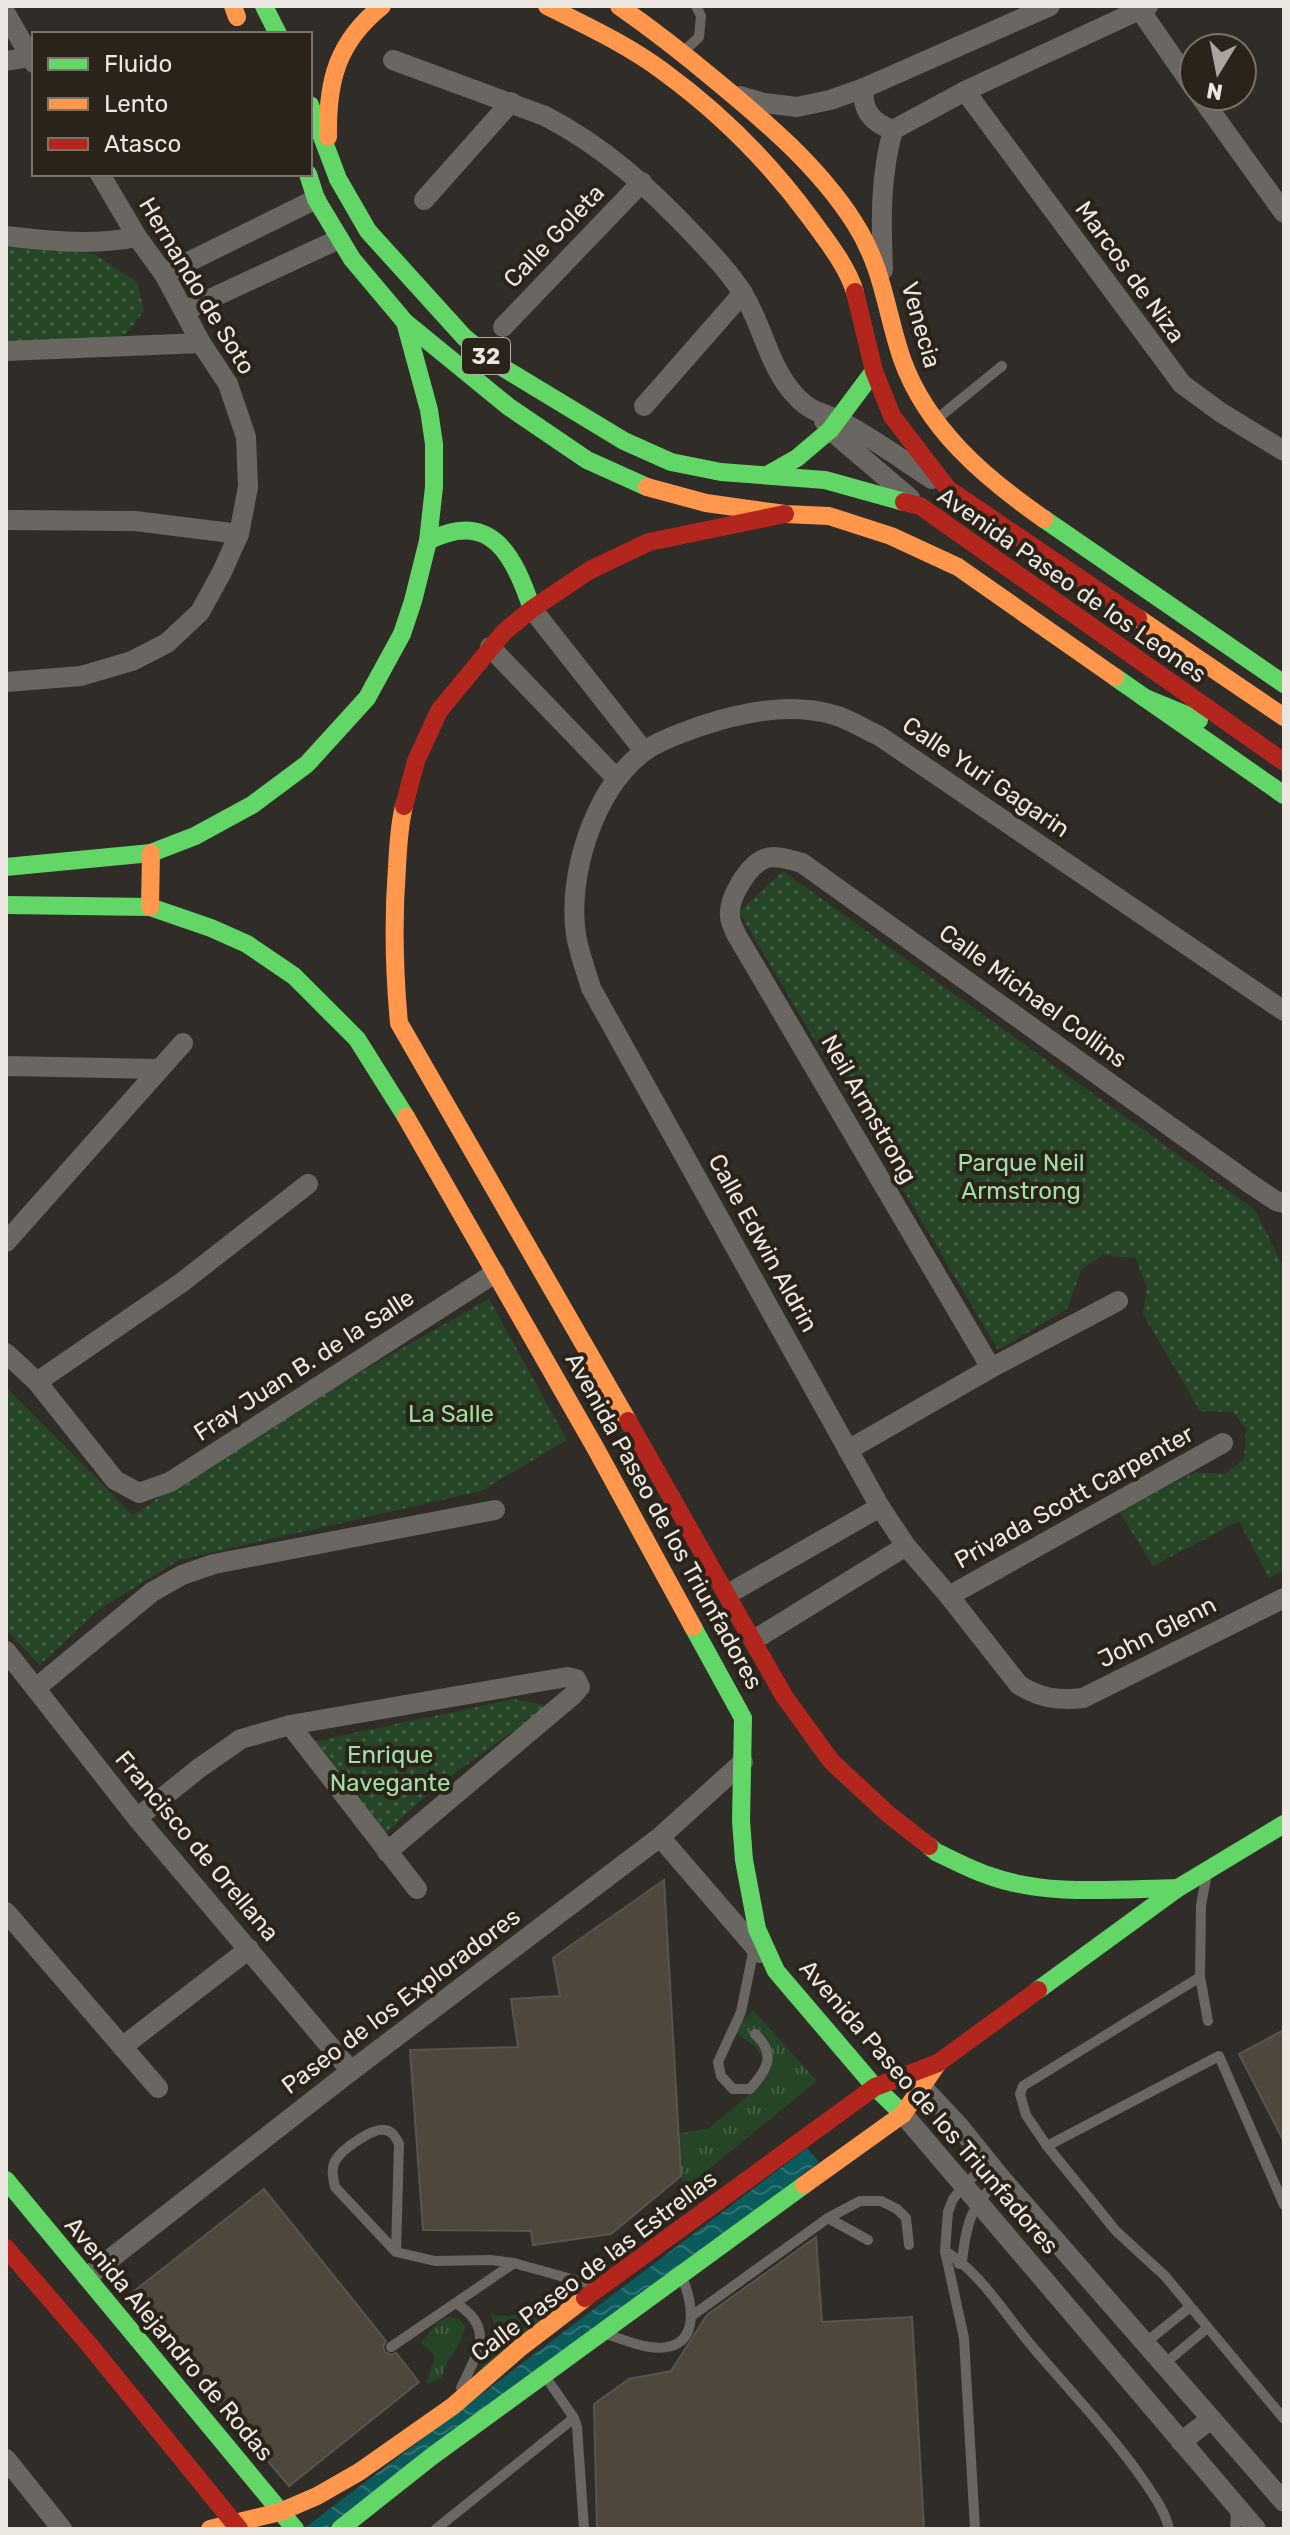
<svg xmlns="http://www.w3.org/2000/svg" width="1290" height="2535" viewBox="0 0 1290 2535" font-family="Rubik,sans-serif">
<defs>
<pattern id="grass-tufts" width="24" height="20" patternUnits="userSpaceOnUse" patternTransform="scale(2)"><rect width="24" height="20" fill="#264527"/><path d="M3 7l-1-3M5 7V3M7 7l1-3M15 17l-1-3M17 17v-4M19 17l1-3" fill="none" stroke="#466046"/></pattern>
<pattern id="park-dots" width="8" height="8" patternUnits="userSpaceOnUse" patternTransform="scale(2)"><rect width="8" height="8" fill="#264527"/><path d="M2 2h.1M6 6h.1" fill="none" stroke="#466046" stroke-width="1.8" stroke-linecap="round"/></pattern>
<pattern id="water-waves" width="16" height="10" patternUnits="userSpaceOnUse" patternTransform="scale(2)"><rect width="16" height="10" fill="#0b5b5d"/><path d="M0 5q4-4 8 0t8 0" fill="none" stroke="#2f7374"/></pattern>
</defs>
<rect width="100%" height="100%" fill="#302c27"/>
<g fill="url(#grass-tufts)">
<path d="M753,2010L817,2081L683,2190L678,2134L709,2128L751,2093L761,2070L762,2057L755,2046L733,2031Z"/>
<path d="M541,2296L571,2302L477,2374C488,2355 502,2337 490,2314C513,2319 528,2315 541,2296Z"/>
<path d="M448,2317L458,2318L465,2326C463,2347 445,2357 442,2378L426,2385L435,2355L421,2343L437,2323Z"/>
</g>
<g fill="url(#park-dots)">
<path d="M6,246L94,254L137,282L144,311L125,335L97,341L6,343Z"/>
<path d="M783,871L1255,1210L1284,1268V1571L1269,1578L1239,1521L1153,1566L1119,1511L1195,1472L1225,1474L1244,1459L1246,1429L1233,1412L1200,1411L1143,1314L1147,1287L1135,1258L1103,1255L1081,1270L1067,1309L998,1350L739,912Z"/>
<path d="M489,1299L567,1440L481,1491L179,1560L97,1611L40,1665L6,1630V1387L133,1515C247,1436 368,1367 489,1299Z"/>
<path d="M513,1699L551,1706C493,1745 436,1783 386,1833L312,1742Z"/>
</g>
<path fill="url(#water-waves)" d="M807,2148L819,2162L325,2529H303Z"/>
<g fill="#4e473c" stroke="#58544f" stroke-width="2">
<path d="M664,1880L681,2176L611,2234L533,2245L531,2231L423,2230L410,2050L518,2047L511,1999L560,1996L553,1958Z"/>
<path d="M1284,2030V2142L1239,2054Z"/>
<path d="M264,2189L386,2341L383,2347L385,2352L391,2355L396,2353L419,2382L289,2486L128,2296Z"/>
<path d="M816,2237L822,2322L912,2317L924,2529H597L594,2404L629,2379L671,2371L707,2315Z"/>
</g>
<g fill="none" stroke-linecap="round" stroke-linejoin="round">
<g stroke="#6a6662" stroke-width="10">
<path d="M683,52L699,37L701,16L696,6"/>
<path d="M938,418L1002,366"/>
<path d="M1206,1879L1201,1905L1200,1977L1208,2021"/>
<path d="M754,1948L741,2012L718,2062L721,2076L733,2089H750C767,2070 777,2054 755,2034"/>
<path d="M1200,1977L1023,2086L1020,2094L1026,2115L1047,2146L1116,2231L1165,2276L1284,2419"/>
<path d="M1047,2146L1219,2056L1284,2205"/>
<path d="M828,2218L868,2240"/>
<path d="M945,2251C981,2273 1004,2313 1031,2345C1069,2390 1110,2432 1144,2481C1154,2496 1165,2511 1169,2529"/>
<path d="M396,2252L399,2144C396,2138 393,2131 385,2130C373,2127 341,2150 335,2161C331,2169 333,2178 335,2187L396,2252L435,2261L491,2260L514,2263L593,2285"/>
<path d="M959,2264L962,2261C967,2218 971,2209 1000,2177"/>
<path d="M457,2304C496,2329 477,2353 461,2388"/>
<path d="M693,2315L828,2218L860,2201H881L897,2209L906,2218L909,2245"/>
<path d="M607,2334C621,2339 635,2345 650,2347C701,2354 695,2306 681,2275"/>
<path d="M1145,2343L1190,2307"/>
<path d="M391,2347L514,2263"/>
<path d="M1163,2365L1206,2329"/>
<path d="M545,2376L574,2418L577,2427L584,2529"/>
<path d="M436,2529L574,2418"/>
<path d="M975,2529L964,2338L945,2251L948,2212L953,2199L963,2186L988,2163"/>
<path d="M1235,2529L1236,2509"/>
</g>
<g stroke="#6a6662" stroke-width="20">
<path d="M1140,10L1194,88"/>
<path d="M6,14L34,63"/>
<path d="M393,60L545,116C603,146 650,188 695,236C713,255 732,275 745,297C763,328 770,368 794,394C812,414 819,410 840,421C872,437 902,460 932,479"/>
<path d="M6,61L30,57"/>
<path d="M864,88C861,111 873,123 893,130"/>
<path d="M965,91L1182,384L1220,412L1284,451"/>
<path d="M740,96L764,103L797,107L830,100L864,88L1050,6"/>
<path d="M1200,96L1284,213"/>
<path d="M424,200L511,102"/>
<path d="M6,236C51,241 92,246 137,237"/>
<path d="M883,270C881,221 880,176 893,130L965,91L1148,6"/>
<path d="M164,274L316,199"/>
<path d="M184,311L339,239"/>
<path d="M503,327L642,182"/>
<path d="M6,351L201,343"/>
<path d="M644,406L743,293"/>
<path d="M824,421L830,430L910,498"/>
<path d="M6,520L135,521L239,534"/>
<path d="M532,609L644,751"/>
<path d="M490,647L616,778"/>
<path d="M6,682L81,676L132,661L167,643L200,612L222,572L239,534L248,487L246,437L228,384L201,343L164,274L137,237L100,174"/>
<path d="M1284,1011L878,735C864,729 849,719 834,715C796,704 757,710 720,720C699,726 658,740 642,753C594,791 567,875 576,935C579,953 586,971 591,988L880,1507L906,1546L949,1596L1019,1685C1040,1698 1058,1701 1083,1698L1284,1598"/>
<path d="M6,1066L159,1069"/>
<path d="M6,1242L183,1043"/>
<path d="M6,1353L37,1382L115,1480L139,1493L170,1482L495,1273"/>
<path d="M991,1368L736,934C734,929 730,922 730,916C728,898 748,866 764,859C775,854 791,860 802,863L1252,1185L1276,1201L1284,1203"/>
<path d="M37,1382L181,1283L308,1184"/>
<path d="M848,1450L991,1368L1118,1301"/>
<path d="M728,1594L880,1507"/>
<path d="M949,1596L1223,1443"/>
<path d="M754,1640L906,1546"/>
<path d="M6,1651L137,1818L351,2071"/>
<path d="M36,1688L152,1592L182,1575L214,1564L495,1510"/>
<path d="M290,1725L417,1889"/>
<path d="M137,1818L198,1769L241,1739L290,1725L567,1677L576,1679L580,1687L573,1695L387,1852"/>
<path d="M660,1837L760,1953"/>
<path d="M6,1912L158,2088"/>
<path d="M122,2047L249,1949"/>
<path d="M913,2077L959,2126L1000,2177L1284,2502"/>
<path d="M903,2114L1256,2529"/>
<path d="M87,2277L351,2071L660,1837L743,1762"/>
<path d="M1181,2442L1211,2419"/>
<path d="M6,2459L62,2529"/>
</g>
<g stroke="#63d668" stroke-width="18">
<path d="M264,6L278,34"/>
<path d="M310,105L338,179L368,231L464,337L497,364L624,441L671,462L721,472L825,480L904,502"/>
<path d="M308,174L316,199L352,259L405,322L509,407L587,460L647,487"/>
<path d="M767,475L797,458L830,430L874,371"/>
<path d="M1044,519L1284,684"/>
<path d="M428,541C491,509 514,555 532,609"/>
<path d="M1115,677L1284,795"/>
<path d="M1143,697L1199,720"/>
<path d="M6,867L151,853L195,836L252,805L307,764L367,698L402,634L413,601L428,541L434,487V444L429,410L405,322"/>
<path d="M6,905L150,907L211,928L247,944L294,976L357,1039L406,1117"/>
<path d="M693,1627L743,1718L741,1821L744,1860L757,1929L776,1971L875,2087L903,2114"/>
<path d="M929,1846L936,1852C953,1860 969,1869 987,1875C1046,1897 1116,1889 1178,1888"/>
<path d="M1038,1990L1178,1888L1284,1824"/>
<path d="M6,2180L295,2529"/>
<path d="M340,2529L431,2457L804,2185"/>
</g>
<g stroke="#ff974d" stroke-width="18">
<path d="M233,6L237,17"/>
<path d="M547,6C587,26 628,45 664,72C720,113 770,163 811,219C827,241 847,266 855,292"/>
<path d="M619,6C652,29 684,54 715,80C766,122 818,166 854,222C884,269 885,309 902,359C927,429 985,478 1044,519"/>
<path d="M328,137C327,81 337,42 382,6"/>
<path d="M647,487L706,503L785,514L829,516L891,536L958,567L1115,677"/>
<path d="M1138,618L1284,717"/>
<path d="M404,806C399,826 398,846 397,867C393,920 394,970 399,1023L628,1421"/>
<path d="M150,907L151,853"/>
<path d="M406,1117L596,1449L693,1627"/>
<path d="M804,2185L903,2114L938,2063"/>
<path d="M210,2529L280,2512L317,2496L359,2472L453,2406L521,2347L585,2298"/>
</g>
<g stroke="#b3261e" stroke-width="18">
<path d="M855,292L874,371L892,416L948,489L1138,618"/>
<path d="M904,502L920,506L1284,762"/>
<path d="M404,806L416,761L439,711L504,632L532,609L590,570L649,542L785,514"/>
<path d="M628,1421L784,1696L831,1761L888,1814L929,1846"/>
<path d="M6,2248L87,2342L239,2529"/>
<path d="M585,2298L875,2087L938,2063L1038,1990"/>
</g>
</g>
<g text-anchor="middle" stroke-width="8" stroke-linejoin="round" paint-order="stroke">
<rect fill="#2a2319" stroke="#b1aca4" stroke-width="2" x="462" y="338" width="48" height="36" rx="6"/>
<g font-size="22" font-weight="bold" fill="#ebe6df">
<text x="486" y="364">32</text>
</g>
<g font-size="24" fill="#ebe6df" stroke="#2a2319">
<text transform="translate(554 236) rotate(-46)" y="8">Calle Goleta</text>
<text transform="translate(1130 272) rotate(54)" y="8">Marcos de Niza</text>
<text transform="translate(197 286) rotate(59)" y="8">Hernando de Soto</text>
<text transform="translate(921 325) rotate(74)" y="8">Venecia</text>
<text transform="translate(1072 585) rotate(35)" y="8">Avenida Paseo de los Leones</text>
<text transform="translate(986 777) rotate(34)" y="8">Calle Yuri Gagarin</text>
<text transform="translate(1033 996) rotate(36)" y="8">Calle Michael Collins</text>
<text transform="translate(869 1109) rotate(60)" y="8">Neil Armstrong</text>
<text transform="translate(763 1243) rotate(61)" y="8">Calle Edwin Aldrin</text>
<text transform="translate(304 1365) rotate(-33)" y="8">Fray Juan B. de la Salle</text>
<text transform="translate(1074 1497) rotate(-29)" y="8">Privada Scott Carpenter</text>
<text transform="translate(664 1521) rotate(61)" y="8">Avenida Paseo de los Triunfadores</text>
<text transform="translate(1157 1632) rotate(-27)" y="8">John Glenn</text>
<text transform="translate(197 1846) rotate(50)" y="8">Francisco de Orellana</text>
<text transform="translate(401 2001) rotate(-37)" y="8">Paseo de los Exploradores</text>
<text transform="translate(929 2107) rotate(49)" y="8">Avenida Paseo de los Triunfadores</text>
<text transform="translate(594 2266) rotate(-37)" y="8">Calle Paseo de las Estrellas</text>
<text transform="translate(169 2339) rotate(50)" y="8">Avenida Alejandro de Rodas</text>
</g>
<g font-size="24" fill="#a1dfa3" stroke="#2a2319">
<text x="1021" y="1171">Parque Neil<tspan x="1021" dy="28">Armstrong</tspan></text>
<text x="451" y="1422">La Salle</text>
<text x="390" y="1763">Enrique<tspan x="390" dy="28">Navegante</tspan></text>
</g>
</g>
<rect width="1290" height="2535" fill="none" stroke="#ebe6df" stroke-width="16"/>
<rect x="32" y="32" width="280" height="144" fill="#2a2319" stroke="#777168" stroke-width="2"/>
<rect x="48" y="58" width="40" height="12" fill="#63d668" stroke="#777168" stroke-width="2"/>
<text x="104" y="72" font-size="24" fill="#ebe6df">Fluido</text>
<rect x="48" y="98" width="40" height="12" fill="#ff974d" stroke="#777168" stroke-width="2"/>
<text x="104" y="112" font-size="24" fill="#ebe6df">Lento</text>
<rect x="48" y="138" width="40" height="12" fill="#b3261e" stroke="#777168" stroke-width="2"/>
<text x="104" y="152" font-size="24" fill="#ebe6df">Atasco</text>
<g transform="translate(1218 72) rotate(190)"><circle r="38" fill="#2a2319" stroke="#777168" stroke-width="2"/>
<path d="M0-6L14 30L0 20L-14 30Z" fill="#aaa59f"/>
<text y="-12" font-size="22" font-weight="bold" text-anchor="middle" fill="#ebe6df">N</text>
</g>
</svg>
